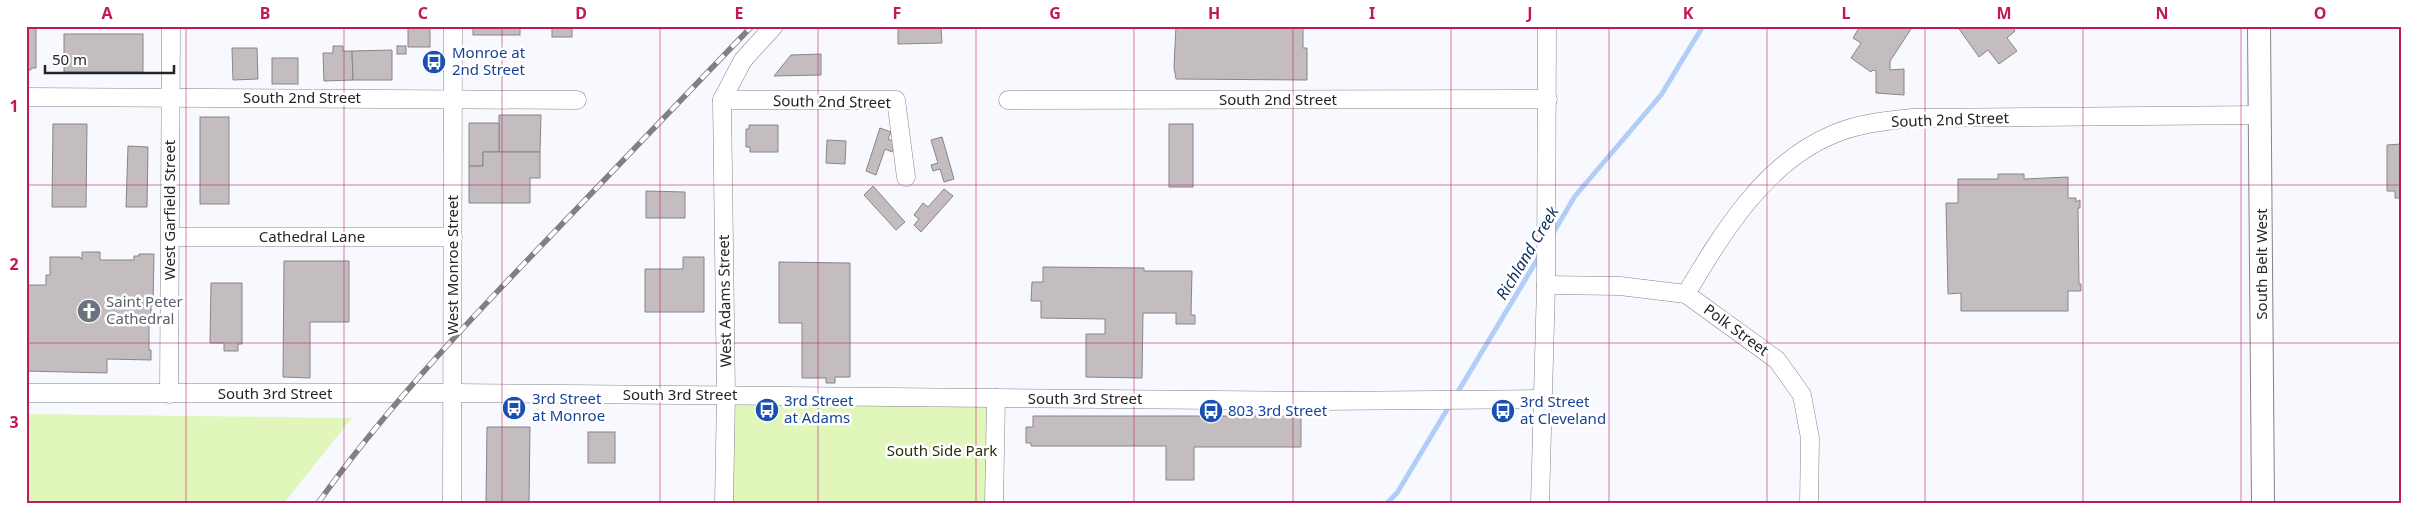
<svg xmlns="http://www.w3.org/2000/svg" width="2427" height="529" viewBox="0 0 2427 529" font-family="'Noto Sans',sans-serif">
<rect width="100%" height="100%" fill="#f7f9ff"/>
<g fill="#e1f6bb">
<path d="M996,398V503H725L726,402Z"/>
<path d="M26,414L352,418L284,503H26Z"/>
</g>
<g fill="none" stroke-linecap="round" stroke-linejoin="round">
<g stroke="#b0cef8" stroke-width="5">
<path d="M1552,235L1575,196L1661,95L1703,26"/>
<path d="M1456,395L1540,255"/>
<path d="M1387,503L1397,493L1451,403"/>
</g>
</g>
<g fill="#c3bdc0" stroke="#8a8487">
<path d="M26,26H36V68H31V70H26Z"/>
<path d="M430,26V47H408V27L401,26Z"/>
<rect x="473" y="26" width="47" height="9"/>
<rect x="552" y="26" width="20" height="11"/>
<path d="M898,26H941L942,43L898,44Z"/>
<path d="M1176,26H1303V48H1307V80L1176,79L1174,67Z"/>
<path d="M1860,26H1913L1890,61V70L1904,69V95L1876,93V71L1873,70L1871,72L1851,58L1861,43L1853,38Z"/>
<path d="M1957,26H2012L2015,31L2007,38L2017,51L1999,64L1988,50L1979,57Z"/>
<rect x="64" y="34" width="79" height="38"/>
<path d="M333,46H343V51H352L353,80L324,81L323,53H333Z"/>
<rect x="397" y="46" width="9" height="8"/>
<path d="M232,48H257L258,79L233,80Z"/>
<path d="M392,50V80H353L352,51Z"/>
<path d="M821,54V75L774,76L791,55Z"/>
<rect x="272" y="58" width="26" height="26"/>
<path d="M499,115H541L540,152H499Z"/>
<rect x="200" y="117" width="29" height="87"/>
<path d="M469,123H499V152H483V166H469Z"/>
<path d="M53,124H87L86,207H52Z"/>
<rect x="1169" y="124" width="24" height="63"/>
<path d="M749,125H778V152H750V147H746V129H749Z"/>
<path d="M880,128L891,132L888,139L896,142L892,152L885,149L876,175L866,171Z"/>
<path d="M942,137L954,179L944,182L940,169L933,171L931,165L938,163L931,140Z"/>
<path d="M827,140L846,141L845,164L826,163Z"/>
<path d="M2401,144V198H2395V191H2387V145Z"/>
<path d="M128,146L148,147L147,207H126Z"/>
<path d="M483,152H540V178H530V203H469V166H483Z"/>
<path d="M1998,174H2024V179L2068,177V198H2076V202L2080,200V208H2078L2079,284H2081V291H2068V311H1961V293L1948,294L1946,203H1958V179H1998Z"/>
<path d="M873,186L905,222L896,230L864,195Z"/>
<path d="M944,189L953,196L921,232L914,225L919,219L914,215L923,203L928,207Z"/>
<path d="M646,191L685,192V218H646Z"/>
<path d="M82,252H100V260H134V256H139V254H154L153,305H151V317H149V350H151V360L107,359V373L26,371V285H46V275H50V257H80L82,260Z"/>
<path d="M683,257H704V312H645V269H683Z"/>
<path d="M284,261H349V322H310V378L283,377Z"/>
<path d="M779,262L850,263V377H835V383H826V378H802V323H779Z"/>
<path d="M1043,267L1144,268V271H1192L1191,315H1195V324H1176V313H1143L1142,378L1086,377V334H1105V319L1041,318V301H1031L1032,282H1043Z"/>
<path d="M211,283H242V344H238V351H224V343H210Z"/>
<path d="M1033,416H1301V447H1194V480H1166V446H1031V443H1026V427H1033Z"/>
<path d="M487,427H530L529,503H486Z"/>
<rect x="588" y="432" width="27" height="31"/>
</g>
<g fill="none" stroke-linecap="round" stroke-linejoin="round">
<g stroke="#828489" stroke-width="19">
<g id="minor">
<path d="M26,97L577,100"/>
<path d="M722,100H896L906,177"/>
<path d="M1008,100L1548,99"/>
<path d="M170,237H453"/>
<path d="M1546,285L1620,286L1686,294L1777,360L1802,395L1810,438L1809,503"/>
<path d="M1686,294C1723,232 1765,162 1834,134C1860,123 1886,121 1913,118L2260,115"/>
<path d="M26,393H453L1320,401L1543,399"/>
<path d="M169,394L171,26"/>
<path d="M452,503L453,26"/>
<path d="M724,503L726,395L722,100L743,60L774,26"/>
<path d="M994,503L996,398"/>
<path d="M1540,503L1546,285L1547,26"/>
</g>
</g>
<g stroke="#828489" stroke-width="24">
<path id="major" d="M2259,26L2263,503"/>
</g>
<use href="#minor" stroke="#fff" stroke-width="18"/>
<use href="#major" stroke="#fff" stroke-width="22"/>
<g stroke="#7e8083" stroke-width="5.5">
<path id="rail" d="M318,503C384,411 461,329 539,248C610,174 681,100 752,26"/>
</g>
<use href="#rail" stroke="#fff" stroke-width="4" stroke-dasharray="11" stroke-linecap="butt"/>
</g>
<path fill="none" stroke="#c2185b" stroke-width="1" stroke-opacity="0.55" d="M186,26V503M344,26V503M502,26V503M660,26V503M818,26V503M976,26V503M1134,26V503M1293,26V503M1451,26V503M1609,26V503M1767,26V503M1925,26V503M2083,26V503M2241,26V503M26,185H2401M26,343H2401"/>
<defs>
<g id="bus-disc" transform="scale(1.25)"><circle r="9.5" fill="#1a4fb4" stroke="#fff"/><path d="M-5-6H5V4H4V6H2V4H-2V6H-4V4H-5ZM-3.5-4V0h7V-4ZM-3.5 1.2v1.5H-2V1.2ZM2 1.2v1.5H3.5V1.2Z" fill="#fff"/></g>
<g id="church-disc" transform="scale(1.25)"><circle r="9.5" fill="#6b7280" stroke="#fff"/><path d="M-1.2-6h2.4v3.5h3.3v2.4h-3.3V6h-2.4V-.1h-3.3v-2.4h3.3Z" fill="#fff"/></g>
</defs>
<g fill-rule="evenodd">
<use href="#bus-disc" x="434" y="62"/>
<use href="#church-disc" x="89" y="311"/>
<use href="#bus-disc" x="514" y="408"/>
<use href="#bus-disc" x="767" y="410"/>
<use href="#bus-disc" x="1211" y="411"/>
<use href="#bus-disc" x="1503" y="411"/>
</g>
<g text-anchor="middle" stroke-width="5" stroke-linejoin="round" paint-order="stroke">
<g font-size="15" fill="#164399" stroke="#fff" text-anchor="start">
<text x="452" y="58">Monroe at<tspan x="452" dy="17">2nd Street</tspan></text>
<text x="532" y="404">3rd Street<tspan x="532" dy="17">at Monroe</tspan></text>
<text x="784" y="406">3rd Street<tspan x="784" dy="17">at Adams</tspan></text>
<text x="1520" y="407">3rd Street<tspan x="1520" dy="17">at Cleveland</tspan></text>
<text x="1228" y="416">803 3rd Street</text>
</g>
<g font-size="15" fill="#242527" stroke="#fff">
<text x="302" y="103">South 2nd Street</text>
<text x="1278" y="105">South 2nd Street</text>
<text transform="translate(832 102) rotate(1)" y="5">South 2nd Street</text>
<text transform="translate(1950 120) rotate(-2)" y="5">South 2nd Street</text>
<text transform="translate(170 210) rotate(-90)" y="5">West Garfield Street</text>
<text x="312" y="242">Cathedral Lane</text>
<text transform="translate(2262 264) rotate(-90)" y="5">South Belt West</text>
<text transform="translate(453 265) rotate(-90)" y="5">West Monroe Street</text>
<text transform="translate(725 301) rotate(-91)" y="5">West Adams Street</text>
<text transform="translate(1736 330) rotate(36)" y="5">Polk Street</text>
<text x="275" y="399">South 3rd Street</text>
<text x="680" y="400">South 3rd Street</text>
<text x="1085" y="404">South 3rd Street</text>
</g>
<g font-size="15" fill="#5b616d" stroke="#fff" text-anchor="start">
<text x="106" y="307">Saint Peter<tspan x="106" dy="17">Cathedral</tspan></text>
</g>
<g font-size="15" fill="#253103" stroke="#fff">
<text x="942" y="456">South Side Park</text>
</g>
<g font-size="16" font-style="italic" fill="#0a2f5d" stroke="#fff">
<text transform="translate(1527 253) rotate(-59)" y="6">Richland Creek</text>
</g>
</g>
<rect width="2427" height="529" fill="none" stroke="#ffffff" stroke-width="55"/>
<path d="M45 65v8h129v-8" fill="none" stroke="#242527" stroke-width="2.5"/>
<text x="52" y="65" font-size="15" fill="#242527" stroke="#ffffff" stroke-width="4" paint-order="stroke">50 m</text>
<rect x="28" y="28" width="2372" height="474" fill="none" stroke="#c2185b" stroke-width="2"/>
<g font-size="16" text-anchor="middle" font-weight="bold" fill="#c2185b">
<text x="107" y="19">A</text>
<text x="265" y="19">B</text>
<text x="423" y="19">C</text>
<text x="581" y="19">D</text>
<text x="739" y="19">E</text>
<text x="897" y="19">F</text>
<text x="1055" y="19">G</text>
<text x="1214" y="19">H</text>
<text x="1372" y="19">I</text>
<text x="1530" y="19">J</text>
<text x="1688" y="19">K</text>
<text x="1846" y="19">L</text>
<text x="2004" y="19">M</text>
<text x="2162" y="19">N</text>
<text x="2320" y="19">O</text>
<text x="14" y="112">1</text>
<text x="14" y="270">2</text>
<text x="14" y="428">3</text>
</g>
</svg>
